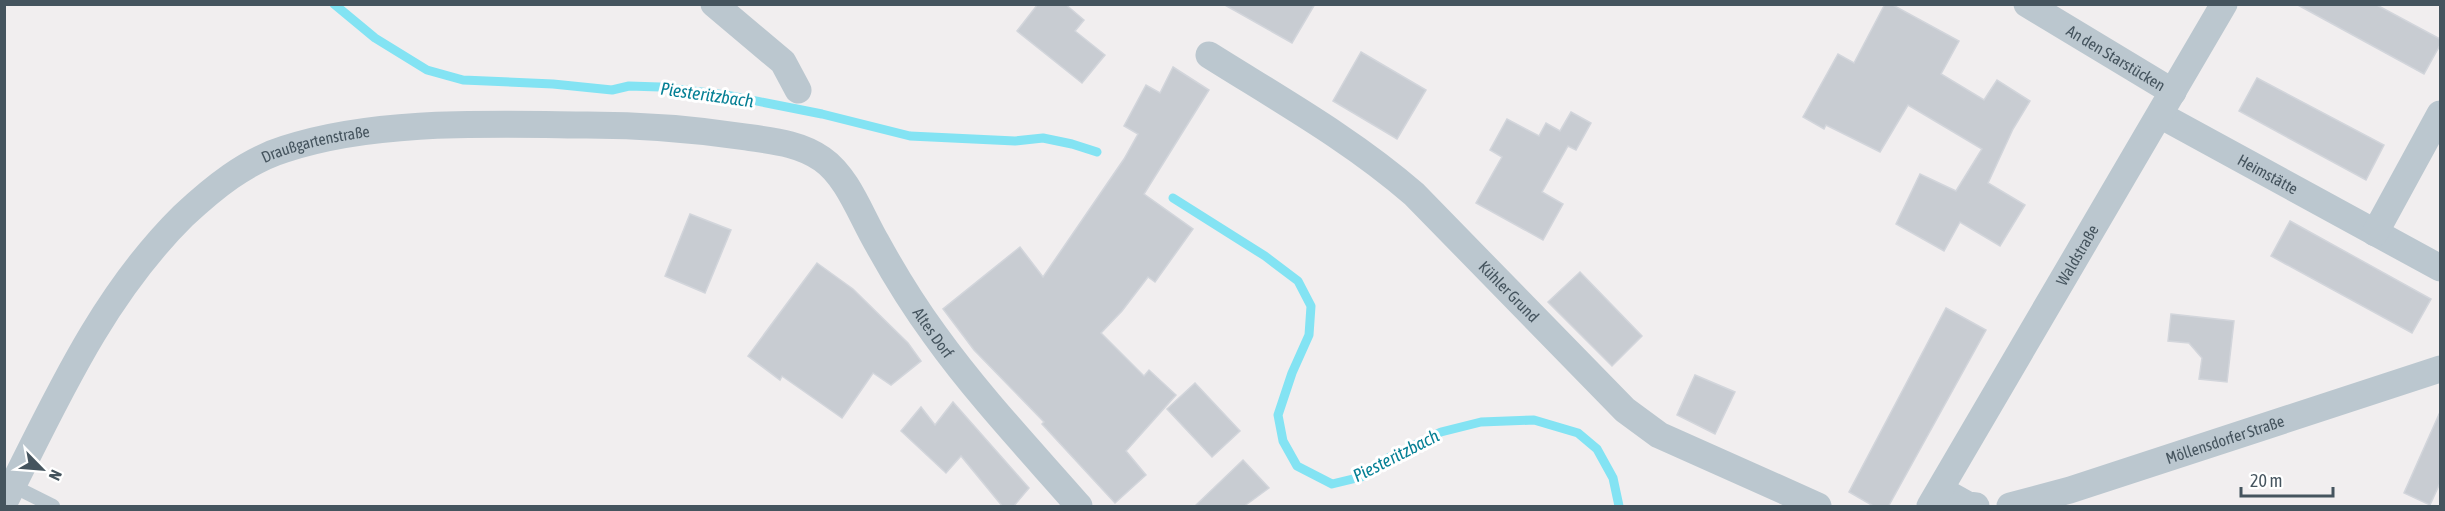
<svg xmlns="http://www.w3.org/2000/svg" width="2445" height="511" viewBox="0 0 2445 511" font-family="'Asap Condensed',sans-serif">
<rect width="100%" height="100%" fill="#f1eeef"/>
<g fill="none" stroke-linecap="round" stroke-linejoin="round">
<g stroke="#83e3f3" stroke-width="9">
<path d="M334,4L375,38L427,70L463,80L553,84L612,90L629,86L660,87L726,95L822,114L910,136L1015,141L1043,138L1072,144L1097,152"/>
<path d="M1173,198L1265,256L1298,281L1311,306L1309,335L1292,373L1278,415L1283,441L1297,466L1332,484L1361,477L1388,458L1441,432L1481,422L1534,420L1578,433L1597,449L1613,478L1619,506"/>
</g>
</g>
<g fill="#c8ccd2" stroke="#d2d5db" stroke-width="1.5">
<path d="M1038,4H1065L1084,20L1075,31L1105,55L1082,83L1017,31Z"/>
<path d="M1223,4H1315L1292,43Z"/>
<path d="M1885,4H1891L1959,41L1941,74L1984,100L1997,80L2030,101L2013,129L1988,183L2025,205L2000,246L1960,222L1944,251L1896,224L1920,174L1956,191L1982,149L1908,105L1880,152L1826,125L1824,129L1803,117L1838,54L1854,63Z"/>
<path d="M2296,4H2375L2440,39V45L2424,74Z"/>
<path d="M1361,52L1426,90L1397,139L1333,101Z"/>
<path d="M1173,67L1209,90L1144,194L1193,229L1155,282L1148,277L1122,311L1101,333L1144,376L1149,370L1176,395L1126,451L1146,475L1115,503L1042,424L1044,422L974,350L943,309L1020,247L1043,277L1124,159L1138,134L1124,126L1146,85L1160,93Z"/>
<path d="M2257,78L2384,145L2366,180L2239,111Z"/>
<path d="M1571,112L1591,123L1576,150L1568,146L1542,192L1563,204L1543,240L1476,203L1502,157L1490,150L1507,119L1539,136L1546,123L1560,131Z"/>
<path d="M690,214L731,230L705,293L665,276Z"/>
<path d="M2290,221L2431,299L2412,333L2271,256Z"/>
<path d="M817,263L853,289L908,343L921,361L891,385L873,373L842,418L782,376L780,380L748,356Z"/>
<path d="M1580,272L1642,336L1612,366L1548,302Z"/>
<path d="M1946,308L1986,330L1888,507H1875L1849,492Z"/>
<path d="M2171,314L2234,321L2227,382L2199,379L2202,358L2189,343L2168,341Z"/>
<path d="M1695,375L1735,392L1715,434L1677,415Z"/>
<path d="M1195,383L1240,431L1212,457L1167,409Z"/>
<path d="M953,402L1029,488L1013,507H1003L961,456L946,473L901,431L921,407L935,425Z"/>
<path d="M2440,412V483L2430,505L2404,493Z"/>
<path d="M1243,460L1269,488L1243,507H1194Z"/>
</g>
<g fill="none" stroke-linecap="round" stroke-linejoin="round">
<path stroke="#bbc7cf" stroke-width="14" d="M13,486L53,506"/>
<g stroke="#bbc7cf" stroke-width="27">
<path d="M714,4L783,62L798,90"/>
<path id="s1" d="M2027,4L2173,92"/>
<path id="s2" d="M1209,55C1279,99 1352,140 1414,194L1625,410L1659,435L1818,506"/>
<path id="s3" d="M2160,115L2440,268"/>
<path d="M2375,233L2440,114"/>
<path d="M1941,490L1968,505L1976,506"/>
<path id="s4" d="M4,503C55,402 101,297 183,216C213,188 246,161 285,149C376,119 492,124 587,125C640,125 693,129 746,137C772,141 799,143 822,159C848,177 861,216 877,243C894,274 913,305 935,335C978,395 1030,450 1079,506"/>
<path id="s5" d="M1930,506L2224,4"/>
<path id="s6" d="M2010,506L2070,490L2440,369"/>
</g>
</g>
<g text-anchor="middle" stroke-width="6" stroke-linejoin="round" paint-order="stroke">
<g font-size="16" fill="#45545e" stroke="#fff">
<text dy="6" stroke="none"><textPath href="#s1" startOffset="104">An den Starstücken</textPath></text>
<text dy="6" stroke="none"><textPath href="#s4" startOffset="494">Draußgartenstraße</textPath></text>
<text dy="6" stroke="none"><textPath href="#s3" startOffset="123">Heimstätte</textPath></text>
<text dy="6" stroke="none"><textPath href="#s5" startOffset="291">Waldstraße</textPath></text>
<text dy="6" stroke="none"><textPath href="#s2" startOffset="384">Kühler Grund</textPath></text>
<text dy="6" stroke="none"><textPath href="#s4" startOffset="1214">Altes Dorf</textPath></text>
<text dy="6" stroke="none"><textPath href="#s6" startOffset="225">Möllensdorfer Straße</textPath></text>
</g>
<g font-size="18" font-style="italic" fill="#047f94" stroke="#fff">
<text transform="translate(707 95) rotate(8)" y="6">Piesteritzbach</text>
<text transform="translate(1396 456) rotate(-27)" y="6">Piesteritzbach</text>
</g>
</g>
<rect width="2445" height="511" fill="none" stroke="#45545e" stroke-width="12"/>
<g transform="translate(42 469) rotate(115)" stroke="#ffffff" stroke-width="4.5" paint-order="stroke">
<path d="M0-4.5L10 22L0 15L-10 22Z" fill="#45545e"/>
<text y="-9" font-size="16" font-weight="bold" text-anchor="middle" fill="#45545e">N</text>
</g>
<path d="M2241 487v9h92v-9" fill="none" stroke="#45545e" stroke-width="3"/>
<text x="2250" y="487" font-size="18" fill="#45545e" stroke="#ffffff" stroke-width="4.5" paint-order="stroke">20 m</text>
</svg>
